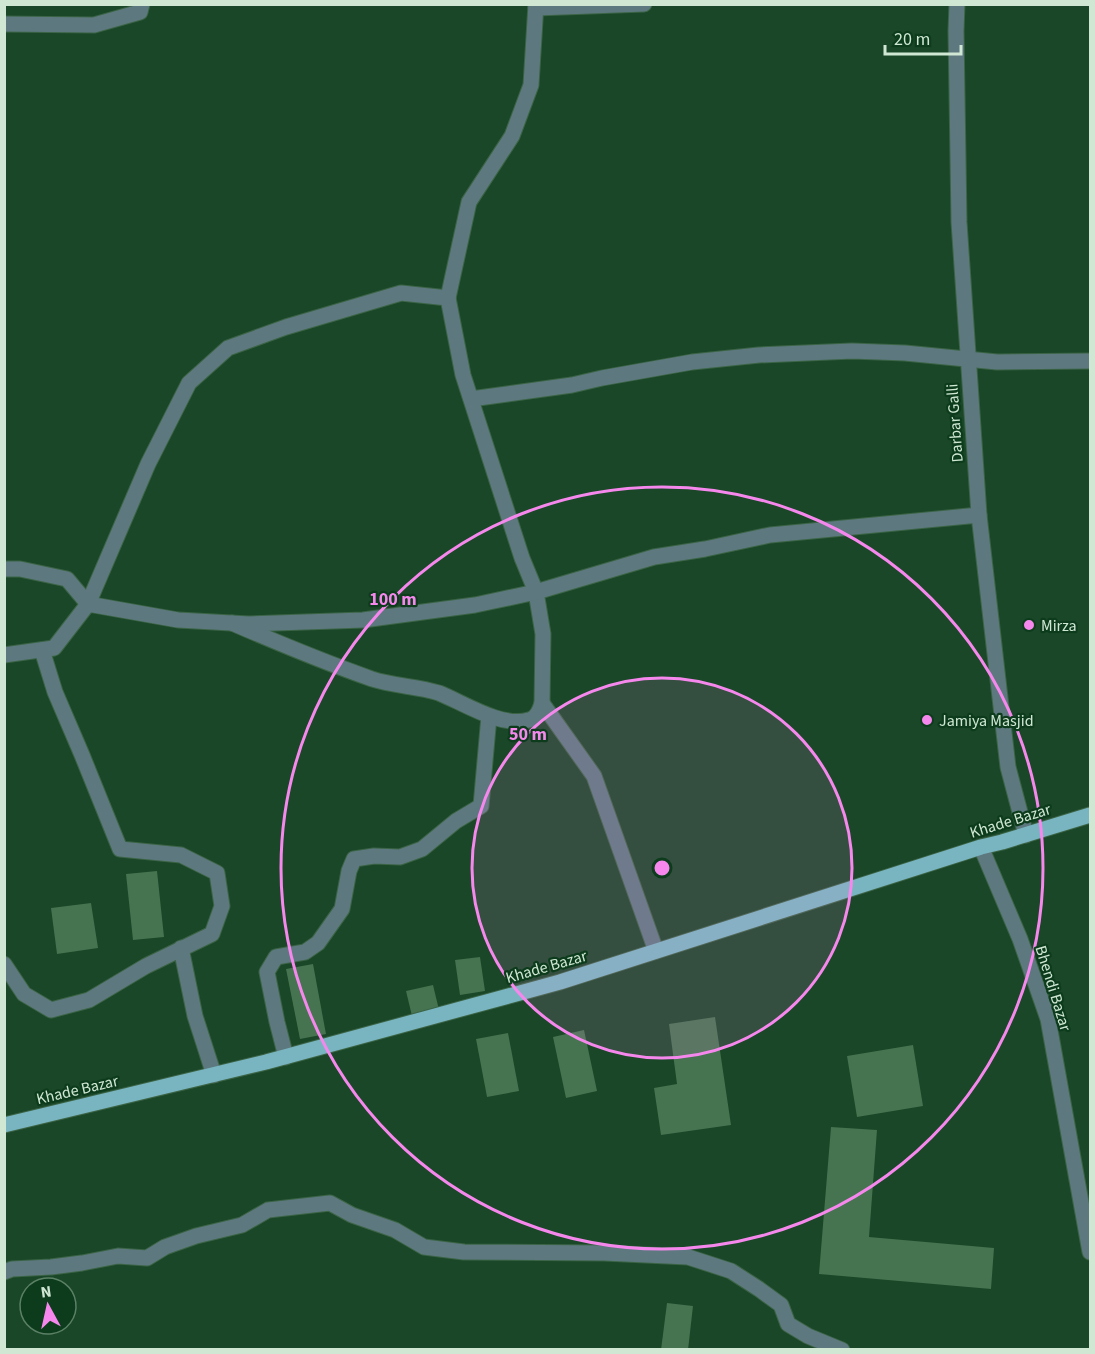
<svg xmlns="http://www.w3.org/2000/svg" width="1095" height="1354" viewBox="0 0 1095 1354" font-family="'Source Sans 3',sans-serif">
<rect width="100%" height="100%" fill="#1a4727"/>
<g fill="#467350">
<path d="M157,871L164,937L133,940L126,874Z"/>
<path d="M91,903L98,948L57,954L51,908Z"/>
<path d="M480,957L485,991L460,995L455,960Z"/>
<path d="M313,964L326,1034L300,1039L286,969Z"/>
<path d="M433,985L440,1014L413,1020L406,991Z"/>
<path d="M715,1017L731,1125L661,1135L654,1088L677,1084L669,1024Z"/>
<path d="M584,1030L597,1091L566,1098L553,1037Z"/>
<path d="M508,1033L519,1091L487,1097L476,1039Z"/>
<path d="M913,1045L923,1106L857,1117L847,1056Z"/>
<path d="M831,1127L877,1130L869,1237L994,1248L991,1289L819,1274Z"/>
<path d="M667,1303L693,1306L688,1350H661Z"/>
</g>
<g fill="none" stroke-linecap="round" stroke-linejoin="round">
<g stroke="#3b6446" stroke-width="17">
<g id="minor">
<path d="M957,4L956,31L959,222L979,515L1008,767L1026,835"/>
<path d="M536,8L644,4"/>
<path d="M4,24L94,25L140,12L142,4"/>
<path d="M448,298L469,202L512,136L531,85L536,4"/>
<path d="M471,399L572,385L602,378L692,362L759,355L852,351L905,353L997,362L1090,361"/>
<path d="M4,569H20L67,579L88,604L148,464L189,383L228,348L286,327L401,293L448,298L463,375L522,558L536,592L543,634L542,703C540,710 537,718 529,720C501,728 464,703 439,693C417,686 393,686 372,679C324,662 278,643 232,623"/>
<path d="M4,655L54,648L88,604L178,620L249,624L363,620L475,605L536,592L654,557L705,549L770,535L979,515"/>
<path d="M542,703L594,776L656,951"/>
<path d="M981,847L1020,939L1048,1019L1090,1252"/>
<path d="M181,948L195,1016L214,1075"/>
<path d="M4,964L24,994L51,1010L89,1000L146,966L212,934L222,906L217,873L181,855L120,849L82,755L55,692L42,650"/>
<path d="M286,1057L277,1022L267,972L276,957L305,952L318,943L342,909L349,871L354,859L374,856L400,857L422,849L456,821L481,806L489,716"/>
<path d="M4,1272L12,1269L51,1267L82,1263L118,1256L147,1258L165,1247L196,1236L242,1225L268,1210L330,1203L352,1215L395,1230L424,1247L464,1252L604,1253L688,1257L731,1271L759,1289L781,1305L788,1324L808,1336L842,1350"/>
</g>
</g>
<g stroke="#3b6446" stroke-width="17">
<path id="major" d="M4,1125L266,1062L560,982L981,847L1002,842L1090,815"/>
</g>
<use href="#minor" stroke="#5d797f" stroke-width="15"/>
<use href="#major" stroke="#79b5c0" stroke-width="15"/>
</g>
<circle cx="662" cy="868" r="190" fill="#f688ed" fill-opacity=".12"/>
<g fill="none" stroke="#f688ed" stroke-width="3">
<circle cx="662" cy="868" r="190"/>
<circle cx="662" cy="868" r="381"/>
</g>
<g fill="#f688ed" stroke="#0d3c1d" stroke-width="2">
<circle cx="1029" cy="625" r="6"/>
<circle cx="927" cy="720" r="6"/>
</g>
<g text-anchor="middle" stroke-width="4.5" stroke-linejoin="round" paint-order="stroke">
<g font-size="16" fill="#cfe7d3" stroke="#0d3c1d">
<text transform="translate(954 423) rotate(-94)" y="6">Darbar Galli</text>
<text transform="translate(1010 820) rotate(-17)" y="6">Khade Bazar</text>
<text transform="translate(546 966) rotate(-16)" y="6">Khade Bazar</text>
<text transform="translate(1054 988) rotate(73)" y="6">Bhendi Bazar</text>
<text transform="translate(77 1089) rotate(-13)" y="6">Khade Bazar</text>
</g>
<g font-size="16" fill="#cfe7d3" stroke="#0d3c1d" text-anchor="start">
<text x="1041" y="631">Mirza</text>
<text x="939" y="726">Jamiya Masjid</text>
</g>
</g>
<circle cx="662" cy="868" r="9" fill="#f688ed" stroke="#0d3c1d" stroke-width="3"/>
<g font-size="18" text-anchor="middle" font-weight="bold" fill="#f688ed" stroke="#0d3c1d" stroke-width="4.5" stroke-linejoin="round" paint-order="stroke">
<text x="393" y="605">100 m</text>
<text x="528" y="740">50 m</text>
</g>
<rect width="1095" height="1354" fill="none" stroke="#cfe7d3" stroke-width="12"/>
<g transform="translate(48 1306) rotate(352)"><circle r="28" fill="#0d3c1d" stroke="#5b8066" stroke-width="1.5"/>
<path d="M0-4.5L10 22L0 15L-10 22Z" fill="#f688ed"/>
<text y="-9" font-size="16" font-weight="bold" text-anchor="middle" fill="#cfe7d3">N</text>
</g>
<path d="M885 45v9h76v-9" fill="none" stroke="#cfe7d3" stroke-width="3"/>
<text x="894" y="45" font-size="18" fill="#cfe7d3" stroke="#0d3c1d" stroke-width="4.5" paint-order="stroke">20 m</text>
</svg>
